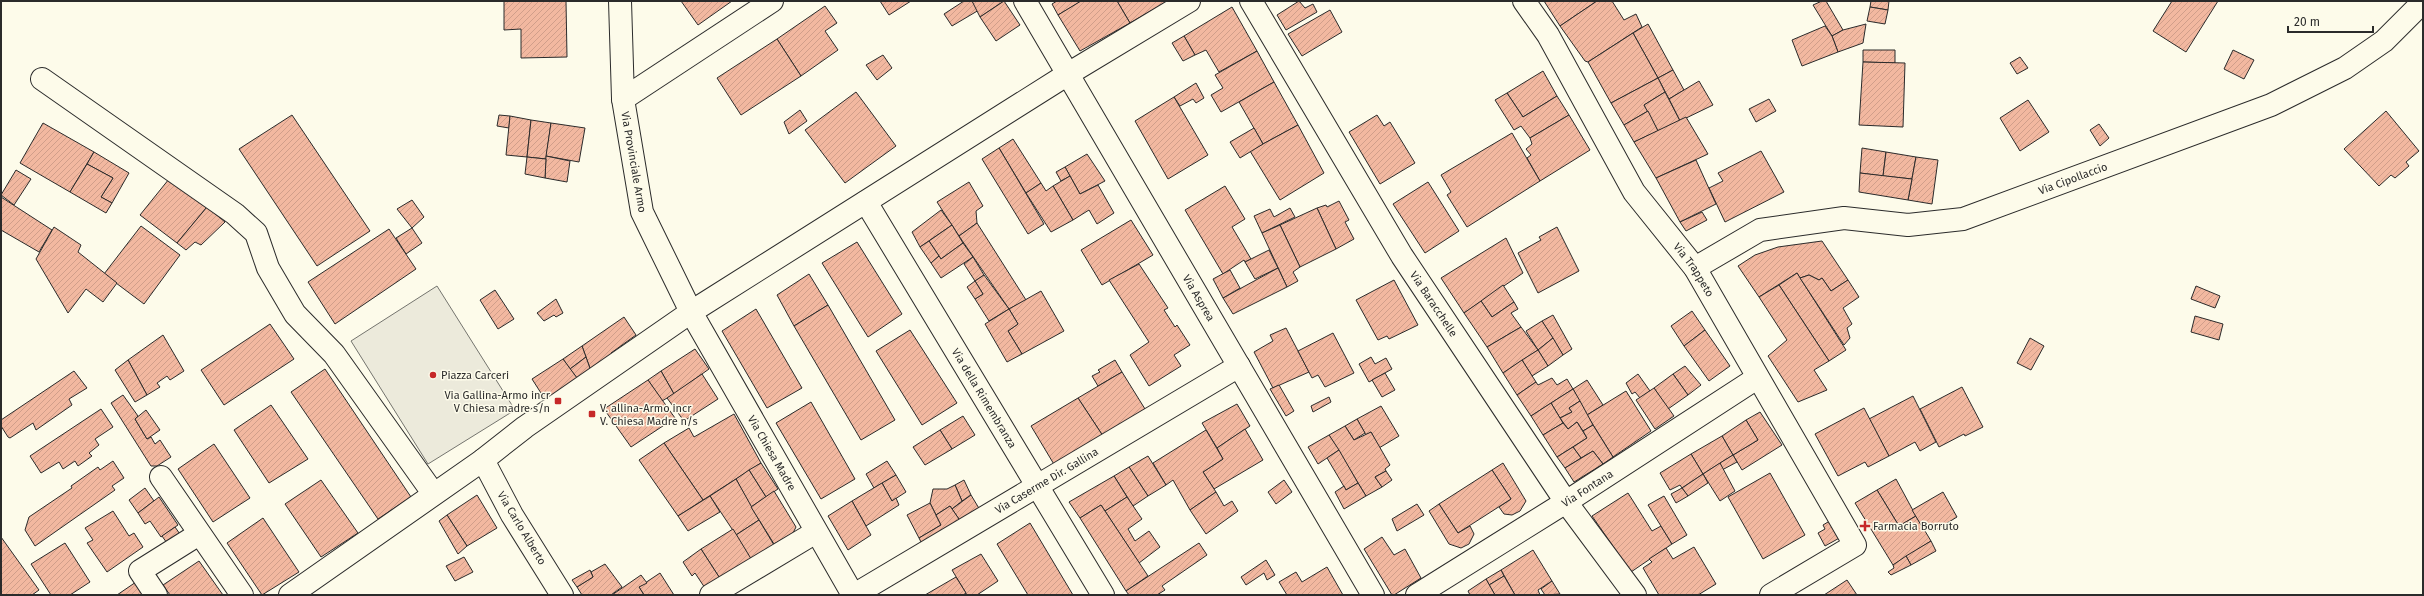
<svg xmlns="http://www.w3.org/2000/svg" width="2424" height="596" viewBox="0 0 2424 596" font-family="'Fira Sans',sans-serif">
<defs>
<pattern id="building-hatch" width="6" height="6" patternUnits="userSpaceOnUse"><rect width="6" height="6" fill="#f2b8a0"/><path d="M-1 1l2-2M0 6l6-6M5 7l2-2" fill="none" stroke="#d09e8a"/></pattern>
</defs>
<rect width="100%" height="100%" fill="#fdfbea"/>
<path fill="#eceadb" stroke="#74746e" d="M437,286L515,410L428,464L351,341Z"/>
<g fill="url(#building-hatch)" stroke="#2b2b2b">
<path d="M504,1H566L567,57L521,58V29L504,30Z"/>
<path d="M681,1H732L698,25Z"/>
<path d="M880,1H911L889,15Z"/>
<path d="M964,1H972L979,10L952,26L944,14Z"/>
<path d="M972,1H1004L980,17Z"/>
<path d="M1004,1L1020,25L996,41L980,17Z"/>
<path d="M1057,1H1079L1080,2L1058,15L1052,4Z"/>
<path d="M1117,1H1168L1130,23Z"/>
<path d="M1117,1L1130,23L1080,51L1058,15L1081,1Z"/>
<path d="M1299,1L1305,8L1313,4L1317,12L1286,30L1277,15Z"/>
<path d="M1544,1H1597L1560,26Z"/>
<path d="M1597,1H1612L1624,20L1636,14L1642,27L1588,62L1585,61L1560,26Z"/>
<path d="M1822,1H1826L1843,30L1832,36L1813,5Z"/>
<path d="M1871,1H1889L1888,10L1870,7Z"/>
<path d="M2172,1H2218L2186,52L2153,31Z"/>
<path d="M825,6L837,23L825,31L838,50L801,76L777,39Z"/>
<path d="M1232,7L1257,51L1219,72L1206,50L1195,55L1184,36Z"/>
<path d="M1870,7L1888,10L1885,24L1867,21Z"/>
<path d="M1330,10L1342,32L1302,56L1288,34Z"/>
<path d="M1648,24L1673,70L1658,78L1633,33Z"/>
<path d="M1866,24L1863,43L1838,52L1832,36L1843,30Z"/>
<path d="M1825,26L1832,36L1838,52L1802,66L1792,40Z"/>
<path d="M1633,33L1658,78L1611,103L1588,62Z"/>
<path d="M1184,36L1195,55L1183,61L1172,43Z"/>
<path d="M777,39L801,76L741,115L717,78Z"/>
<path d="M1863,50H1895V63L1863,62Z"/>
<path d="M2233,50L2254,60L2244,79L2224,69Z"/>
<path d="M1257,51L1274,82L1221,112L1211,95L1223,88L1215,75Z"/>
<path d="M883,55L892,68L877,80L866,65Z"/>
<path d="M2020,57L2028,68L2017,74L2010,63Z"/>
<path d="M1863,62L1905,63L1903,127L1859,125Z"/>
<path d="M1673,70L1684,90L1669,99L1658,78Z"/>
<path d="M1543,71L1557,96L1523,117L1507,93Z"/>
<path d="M1658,78L1665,92L1644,105L1648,111L1624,125L1611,103Z"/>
<path d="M1699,81L1713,105L1680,121L1669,99Z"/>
<path d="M1274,82L1298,125L1263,144L1239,102Z"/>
<path d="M1196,83L1204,98L1196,103L1193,99L1180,106L1174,97Z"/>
<path d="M856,92L896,146L845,183L805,130Z"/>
<path d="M1665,92L1680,121L1658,131L1644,105Z"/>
<path d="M1507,93L1523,117L1557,96L1569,115L1530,138L1521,126L1514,130L1495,100Z"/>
<path d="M1174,97L1208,155L1168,179L1135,121Z"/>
<path d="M1769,99L1776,111L1756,122L1749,109Z"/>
<path d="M2028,100L2049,132L2020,151L2000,118Z"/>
<path d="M800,110L807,121L789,134L784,122Z"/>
<path d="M1648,111L1658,131L1634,142L1624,125Z"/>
<path d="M2386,111L2419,151L2406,162L2409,166L2395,178L2391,175L2379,186L2344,149Z"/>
<path d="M292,115L370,231L317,266L239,149Z"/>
<path d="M499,115L510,116L509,128L497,126Z"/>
<path d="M1377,115L1384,126L1390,122L1415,163L1380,184L1349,132Z"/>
<path d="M1569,115L1590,150L1540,181L1527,158L1531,155L1526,149L1532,144L1530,138Z"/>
<path d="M510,116L531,120L527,157L506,155Z"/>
<path d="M1686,117L1708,154L1656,178L1634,142Z"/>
<path d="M531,120L551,123L546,159L527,157Z"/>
<path d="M43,123L94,152L70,192L20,163Z"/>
<path d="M551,123L585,128L579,162L546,156Z"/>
<path d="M2099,124L2109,138L2100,146L2090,130Z"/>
<path d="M1298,125L1324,173L1280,200L1250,151Z"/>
<path d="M1254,128L1263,144L1240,158L1230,142Z"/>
<path d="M1512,133L1540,181L1467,227L1447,195L1451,192L1441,175Z"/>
<path d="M1013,139L1041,183L1026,193L999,148Z"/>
<path d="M999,148L1044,224L1028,234L982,159Z"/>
<path d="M1862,148L1886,152L1883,176L1860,173Z"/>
<path d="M1761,151L1784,192L1725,222L1709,188L1723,181L1718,173Z"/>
<path d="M94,152L129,173L112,203L101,197L113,178L87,164Z"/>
<path d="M1886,152L1916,157L1912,179L1883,176Z"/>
<path d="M1087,154L1105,181L1080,194L1065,167Z"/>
<path d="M546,156L570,161L567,182L545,178Z"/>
<path d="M527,157L546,159L545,178L525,174Z"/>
<path d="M1916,157L1938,160L1932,204L1908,200Z"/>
<path d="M1696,160L1716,204L1680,222L1656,178Z"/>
<path d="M87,164L113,178L101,197L112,203L106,213L70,192Z"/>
<path d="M1065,167L1070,176L1061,181L1056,172Z"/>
<path d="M16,170L31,179L14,205L1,195Z"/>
<path d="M1860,173L1912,179L1908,200L1859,192Z"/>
<path d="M1070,176L1080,194L1098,185L1114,213L1097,224L1089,210L1073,220L1053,186Z"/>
<path d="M169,179L207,207L177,243L140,215Z"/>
<path d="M969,182L983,206L976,211L977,223L959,236L937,202Z"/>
<path d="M1428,182L1459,231L1425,253L1393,204Z"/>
<path d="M1041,183L1046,191L1053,186L1073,220L1051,232L1026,193Z"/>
<path d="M1225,186L1245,219L1232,227L1251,259L1245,262L1244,260L1223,274L1185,210Z"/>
<path d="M1,197L52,230L39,252L1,230Z"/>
<path d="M412,200L424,217L412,228L397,209Z"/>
<path d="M1339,201L1349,220L1345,222L1354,239L1336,249L1317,208L1326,205L1327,207Z"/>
<path d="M207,207L225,222L201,245L195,242L186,250L177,243Z"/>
<path d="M1290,208L1295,217L1262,233L1254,216L1270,209L1274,217Z"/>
<path d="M1317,208L1336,249L1300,267L1280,225Z"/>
<path d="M941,210L952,225L920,247L912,232Z"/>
<path d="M1702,212L1707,220L1686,231L1680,222Z"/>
<path d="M1131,220L1153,255L1102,285L1081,250Z"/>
<path d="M977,223L1026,300L1009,309L959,236Z"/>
<path d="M952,225L963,243L941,259L929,241Z"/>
<path d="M1280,225L1300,267L1293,272L1298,281L1287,287L1262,233Z"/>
<path d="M141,226L180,255L144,304L104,274Z"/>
<path d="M54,227L81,245L78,252L117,283L103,302L86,289L68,313L36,259Z"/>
<path d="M1557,227L1579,271L1538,293L1518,253L1541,240L1539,237Z"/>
<path d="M412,228L422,243L406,254L396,238Z"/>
<path d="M389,229L416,269L335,324L308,282Z"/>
<path d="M1506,238L1523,273L1464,313L1441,278Z"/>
<path d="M929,241L939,256L931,263L920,247Z"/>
<path d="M1822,241L1848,280L1831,291L1822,278L1819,280L1809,275L1800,278L1797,273L1759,297L1738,266L1755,255L1778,247Z"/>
<path d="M857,242L902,314L868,337L822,263Z"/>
<path d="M963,243L973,257L941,278L931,263L939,256L941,259Z"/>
<path d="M1269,250L1278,268L1255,279L1245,262Z"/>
<path d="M973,257L984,275L975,281L964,264Z"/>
<path d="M1139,264L1168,308L1164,310L1175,327L1177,325L1190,345L1174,355L1181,366L1149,386L1130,355L1149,342L1109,280Z"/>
<path d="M1278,268L1287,287L1233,314L1223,298Z"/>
<path d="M1230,270L1240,288L1223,298L1213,279Z"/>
<path d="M1797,273L1846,350L1829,361L1779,285Z"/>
<path d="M809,274L828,305L794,326L777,295Z"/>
<path d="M984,275L1009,309L989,321L975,299L983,294L975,281Z"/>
<path d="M1809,275L1819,280L1822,278L1831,291L1848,280L1859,297L1843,308L1852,324L1847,328L1850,338L1844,345L1800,278Z"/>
<path d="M1394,280L1418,325L1389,339L1387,336L1378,340L1356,300Z"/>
<path d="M975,281L983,294L975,299L967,287Z"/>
<path d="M1503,285L1514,302L1492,317L1481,301Z"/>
<path d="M1779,285L1829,361L1814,370L1827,390L1798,402L1768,356L1787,340L1759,297Z"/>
<path d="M2196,286L2220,296L2215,308L2191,299Z"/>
<path d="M495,290L514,319L498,329L480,300Z"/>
<path d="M1041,291L1064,331L1022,354L1008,331L1018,324L1009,309Z"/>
<path d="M556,299L563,313L556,317L554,315L544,321L537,313Z"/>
<path d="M1481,301L1492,317L1514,302L1518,309L1511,313L1521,327L1487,347L1464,313Z"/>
<path d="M828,305L895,420L861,440L794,326Z"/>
<path d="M756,309L802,388L767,408L722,331Z"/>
<path d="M1009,309L1018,324L1008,331L1022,354L1007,362L985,324Z"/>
<path d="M1692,311L1705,330L1684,346L1671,326Z"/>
<path d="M1553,315L1572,349L1563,355L1542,321Z"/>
<path d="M2195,316L2223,324L2219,340L2191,332Z"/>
<path d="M624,317L636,335L611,353L615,358L592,374L582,346Z"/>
<path d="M1542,321L1553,338L1538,350L1526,331Z"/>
<path d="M270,324L294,359L224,405L201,370Z"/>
<path d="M1521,327L1538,350L1503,373L1487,347Z"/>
<path d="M1286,328L1309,372L1273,388L1254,352L1273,341L1270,335Z"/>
<path d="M910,330L957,403L922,425L876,351Z"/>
<path d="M1705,330L1730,366L1709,381L1684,346Z"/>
<path d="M1333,333L1354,373L1325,387L1318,375L1312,378L1298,351Z"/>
<path d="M163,335L184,371L170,380L167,376L157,383L160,387L147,395L128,360Z"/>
<path d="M1553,338L1563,355L1548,366L1538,350Z"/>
<path d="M2030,338L2044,346L2031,370L2017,363Z"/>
<path d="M582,346L586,357L570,369L563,359Z"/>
<path d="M695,349L709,369L674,394L661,371Z"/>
<path d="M1538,350L1548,366L1532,376L1522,360Z"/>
<path d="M586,357L592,374L580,382L570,369Z"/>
<path d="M1371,357L1375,364L1386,358L1392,369L1369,382L1359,364Z"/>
<path d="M563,359L580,382L548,404L532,379Z"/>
<path d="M128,360L147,395L135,402L115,370Z"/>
<path d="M1115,360L1122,372L1098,386L1092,376L1100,372L1098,370Z"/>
<path d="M1522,360L1536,382L1517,395L1503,373Z"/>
<path d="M1685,366L1701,385L1688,395L1673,374Z"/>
<path d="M325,369L411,497L378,519L291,392Z"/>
<path d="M74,371L87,388L69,399L72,405L36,430L33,423L10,438L8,437L1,426V420Z"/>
<path d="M661,371L674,394L662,401L648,380Z"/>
<path d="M1122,372L1145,409L1103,436L1078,398Z"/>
<path d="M1385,373L1395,390L1382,397L1372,380Z"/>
<path d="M702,374L718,399L684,421L667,398Z"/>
<path d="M1638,374L1650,391L1640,398L1635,392L1632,394L1626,383Z"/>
<path d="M1673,374L1688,395L1668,409L1654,388Z"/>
<path d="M1552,378L1557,385L1567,379L1573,389L1531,416L1517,395L1536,382L1538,385Z"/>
<path d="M648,380L675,418L631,447L604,409Z"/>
<path d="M1587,380L1603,405L1587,415L1573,389Z"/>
<path d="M1279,385L1294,411L1286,416L1270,389Z"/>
<path d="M1962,387L1983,427L1965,436L1964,434L1939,447L1920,409Z"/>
<path d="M1654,388L1674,416L1655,429L1636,400Z"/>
<path d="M1573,389L1580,401L1569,408L1572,412L1560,418L1551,403Z"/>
<path d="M1626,391L1651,431L1613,457L1587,415Z"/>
<path d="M123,395L138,416L135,419L147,439L151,437L155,444L160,440L171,457L157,466H151L149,463L111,403Z"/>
<path d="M1913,396L1936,442L1920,451L1915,442L1889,456L1869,419Z"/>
<path d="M1329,397L1331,402L1313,412L1311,406Z"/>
<path d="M1078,398L1103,436L1055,466L1031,426Z"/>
<path d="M1580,401L1593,425L1583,431L1577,422L1568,429L1560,418L1572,412L1569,408Z"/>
<path d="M811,402L855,479L821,499L776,423Z"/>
<path d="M1551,403L1563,423L1543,435L1531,416Z"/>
<path d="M1237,404L1250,426L1217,448L1202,423Z"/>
<path d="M271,405L308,459L269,483L234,430Z"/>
<path d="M1381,406L1399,436L1379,448L1371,432L1366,435L1357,419Z"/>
<path d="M1864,408L1889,456L1868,467L1865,462L1838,476L1815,434Z"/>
<path d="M101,409L113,427L95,439L99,445L89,453L92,456L78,466L75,461L63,469L59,462L41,473L30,456Z"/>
<path d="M146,410L160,430L147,439L135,419Z"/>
<path d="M1760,412L1782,445L1742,470L1733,455L1758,440L1746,420Z"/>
<path d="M734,414L761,463L703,500L664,443L689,428L694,437Z"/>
<path d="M963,416L975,435L952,449L940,430Z"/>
<path d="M1357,419L1365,433L1354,440L1345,426Z"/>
<path d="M1746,420L1758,440L1733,455L1722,436Z"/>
<path d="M1577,422L1587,438L1557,457L1543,435L1563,423L1568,429Z"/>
<path d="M1593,425L1613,457L1603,464L1593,451L1581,458L1573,447L1587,438L1583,431Z"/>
<path d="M1345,426L1354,440L1371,432L1390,465L1385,469L1386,471L1375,477L1382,487L1366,496L1329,435Z"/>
<path d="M1245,429L1263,460L1214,489L1203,472L1223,459L1217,448Z"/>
<path d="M940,430L952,449L925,465L913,447Z"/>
<path d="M1206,430L1223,459L1203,472L1216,492L1190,510L1173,480L1166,485L1153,463Z"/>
<path d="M1329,435L1339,450L1318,464L1308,447Z"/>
<path d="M1722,436L1733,455L1703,474L1691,454Z"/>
<path d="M664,443L703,500L678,516L639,460Z"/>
<path d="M214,444L250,498L213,522L178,469Z"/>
<path d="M1573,447L1581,458L1565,468L1557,457Z"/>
<path d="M1339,450L1358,483L1346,490L1327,458Z"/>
<path d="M1593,451L1603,464L1574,482L1565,468Z"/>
<path d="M1691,454L1703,474L1682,488L1680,485L1670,490L1660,473Z"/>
<path d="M1733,455L1737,462L1722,470L1720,463Z"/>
<path d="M1148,456L1166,485L1148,496L1129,467Z"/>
<path d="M113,461L124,478L112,486L115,490L35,546L25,530L29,517L72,488L71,486L98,467L100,470Z"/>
<path d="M887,461L896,475L874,488L866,474Z"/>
<path d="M761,463L778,489L766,497L749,470Z"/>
<path d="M1503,463L1526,501L1520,511L1512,515L1504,514L1499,507L1511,499L1492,470Z"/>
<path d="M1720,463L1735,491L1720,501L1703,474Z"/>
<path d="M1129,467L1148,496L1133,506L1114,476Z"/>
<path d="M749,470L766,497L751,507L736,479Z"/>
<path d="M1492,470L1511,499L1458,533L1439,504Z"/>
<path d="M1386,471L1392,480L1382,487L1375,477Z"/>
<path d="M1770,473L1805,535L1763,559L1728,497Z"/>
<path d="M1703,474L1708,483L1688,496L1682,488Z"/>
<path d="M896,475L906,492L892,501L882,483Z"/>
<path d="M1114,476L1127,497L1105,511L1101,505L1080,518L1069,502Z"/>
<path d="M736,479L759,520L736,535L710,496Z"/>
<path d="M1896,479L1916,516L1899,526L1877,490Z"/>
<path d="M321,480L358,533L321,557L285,504Z"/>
<path d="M964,480L971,495L962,501L955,485Z"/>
<path d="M1284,480L1292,492L1276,504L1268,492Z"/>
<path d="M882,483L892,501L896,498L899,505L866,526L852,501Z"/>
<path d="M1358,483L1366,496L1344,509L1335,492L1344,486L1346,490Z"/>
<path d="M955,485L962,501L952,509L950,506L936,515L930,503L933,489H947Z"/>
<path d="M145,488L154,501L138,513L129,500Z"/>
<path d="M1682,488L1688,496L1676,503L1671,494Z"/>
<path d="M1877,490L1899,526L1916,516L1931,541L1893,565L1855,503Z"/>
<path d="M774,491L796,527L793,533L774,544L751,507Z"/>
<path d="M1216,492L1224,506L1232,501L1238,511L1206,534L1190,510Z"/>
<path d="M1943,492L1957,517L1934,531L1931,527L1924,530L1912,510Z"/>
<path d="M1628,493L1652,531L1661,526L1672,544L1631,572L1592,516Z"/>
<path d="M477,495L497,528L467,546L447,515Z"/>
<path d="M971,495L980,510L961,522L952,509Z"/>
<path d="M710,496L720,512L688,531L678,516Z"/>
<path d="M1664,496L1687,535L1672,544L1648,505Z"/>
<path d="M159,497L178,525L161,537L150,521L145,524L138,513Z"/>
<path d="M1127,497L1142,519L1128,529L1135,541L1149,531L1160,547L1139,563L1105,511Z"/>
<path d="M852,501L871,535L848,550L828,516Z"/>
<path d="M930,503L941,525L919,538L907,515Z"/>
<path d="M1417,504L1424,515L1397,531L1392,519Z"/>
<path d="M1439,504L1458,533L1470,526L1474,534L1469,544L1461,548L1449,544L1429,511Z"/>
<path d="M1101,505L1148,576L1126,591L1080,518Z"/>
<path d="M950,506L961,522L923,546L919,538L941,525L936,515Z"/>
<path d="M113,511L129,536L134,533L143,547L107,572L87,543L93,540L85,528Z"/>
<path d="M447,515L467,546L458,554L439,521Z"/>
<path d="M263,518L299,572L262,595L227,543Z"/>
<path d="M1833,519L1843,536L1825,546L1818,533L1825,529L1823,525Z"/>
<path d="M759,520L777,550L754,565L736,535Z"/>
<path d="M1030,523L1073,595H1028L997,544Z"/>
<path d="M175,527L182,537L169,546L162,536Z"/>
<path d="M733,529L753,562L721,580L701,549Z"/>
<path d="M1,537L39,590L32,595H1Z"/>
<path d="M1382,537L1394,555L1405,549L1421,578L1394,595H1392L1364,549Z"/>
<path d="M1931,541L1936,551L1911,565L1906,556Z"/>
<path d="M65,543L90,582L70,595H51L31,564Z"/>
<path d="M1199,543L1207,555L1162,586L1165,590L1157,595H1129L1126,591Z"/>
<path d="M1694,547L1716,584L1698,595H1659L1643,568L1652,562L1649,559L1666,548L1673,559Z"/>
<path d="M701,549L721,580L705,588L695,573L692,576L683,562Z"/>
<path d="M1533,550L1552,581L1538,590L1540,595H1515L1501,570Z"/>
<path d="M981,554L998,581L977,595H967L952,570Z"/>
<path d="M1906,556L1911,565L1891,575L1888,572L1894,568L1893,565Z"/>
<path d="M464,557L473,572L455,581L446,566Z"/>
<path d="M1266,560L1275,575L1267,580L1264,573L1246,585L1241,577Z"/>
<path d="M199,561L223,595H170L163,585Z"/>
<path d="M605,564L622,587L611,595H582L577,587L593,577L591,572Z"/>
<path d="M1327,567L1343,595H1287L1279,582L1296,572L1302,582Z"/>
<path d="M590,570L593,577L577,587L572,580Z"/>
<path d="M1501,570L1504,576L1489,585L1486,579Z"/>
<path d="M660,573L674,595H644L639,587Z"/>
<path d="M641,575L647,583L639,587L644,595H612Z"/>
<path d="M1504,576L1515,595H1495L1489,585Z"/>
<path d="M956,577L966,593L963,595H925Z"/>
<path d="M1486,579L1495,595H1470L1468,591Z"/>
<path d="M1847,580L1857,595H1824Z"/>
<path d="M1552,581L1560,594L1545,595L1541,589Z"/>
<path d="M136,582L145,595H117Z"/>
</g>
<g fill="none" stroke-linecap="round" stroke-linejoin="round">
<g stroke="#2b2b2b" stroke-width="24">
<g id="street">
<path id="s1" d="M1025,1L1373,595"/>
<path id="s2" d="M1251,1L1402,256L1566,502L1635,595"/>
<path id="s3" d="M1524,1L1548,35L1634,192L1695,268L1855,545L1771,595"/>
<path d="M42,79L235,214L256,233L268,268L295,314L334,354L433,493"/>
<path d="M623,99L772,1"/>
<path id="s4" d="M866,202L1103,595"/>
<path id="s5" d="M1695,268L1760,230L1844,218L1908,225L1963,219L2271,105L2345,68L2384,41L2423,2"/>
<path d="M161,477L242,595"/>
<path d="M156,595L140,571L199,534"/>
<path d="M290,595L483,460"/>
<path d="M711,595L816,532"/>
<path d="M853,595L691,312L1068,74L1189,1"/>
<path id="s6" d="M854,595L1239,366"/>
<path id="s7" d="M1417,595L1566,502L1757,378"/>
</g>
</g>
<g stroke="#2b2b2b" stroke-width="24">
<path id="secondary" d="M562,595L512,515L483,460L525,427L691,312L642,212L623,99L620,1"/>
</g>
<use href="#street" stroke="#fdfbea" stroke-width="22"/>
<use href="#secondary" stroke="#fdfbea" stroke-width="22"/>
</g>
<g fill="#c62828" stroke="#fdfbea" stroke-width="1.5">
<circle cx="433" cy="375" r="4"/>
<rect x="554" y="397" width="8" height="8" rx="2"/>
<rect x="588" y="410" width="8" height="8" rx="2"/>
<path d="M1863 520h4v4h4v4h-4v4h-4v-4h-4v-4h4z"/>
</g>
<g text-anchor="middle" stroke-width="3" stroke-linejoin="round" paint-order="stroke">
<g font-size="11" fill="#2b2b2b" stroke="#fdfbea">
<text transform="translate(634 162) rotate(80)" y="4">Via Provinciale Armo</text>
<text dy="4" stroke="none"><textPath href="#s5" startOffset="397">Via Cipollaccio</textPath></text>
<text dy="4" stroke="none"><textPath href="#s3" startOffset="319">Via Trappeto</textPath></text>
<text dy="4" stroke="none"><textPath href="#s1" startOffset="344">Via Asprea</textPath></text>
<text dy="4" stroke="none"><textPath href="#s2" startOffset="354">Via Baracchelle</textPath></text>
<text dy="4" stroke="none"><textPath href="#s4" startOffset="229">Via della Rimembranza</textPath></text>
<text transform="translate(772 453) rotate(60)" y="4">Via Chiesa Madre</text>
<text dy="4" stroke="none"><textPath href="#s6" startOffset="224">Via Caserme Dir. Gallina</textPath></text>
<text dy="4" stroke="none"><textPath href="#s7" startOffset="201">Via Fontana</textPath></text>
<text transform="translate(522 528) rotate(59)" y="4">Via Carlo Alberto</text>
</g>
<g font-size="11" fill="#2b2b2b" stroke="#fdfbea" text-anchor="start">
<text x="441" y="379">Piazza Carceri</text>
<text x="550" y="399" text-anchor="end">Via Gallina-Armo incr<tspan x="550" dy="13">V Chiesa madre s/n</tspan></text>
<text x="600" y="412">V. allina-Armo incr<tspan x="600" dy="13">V. Chiesa Madre n/s</tspan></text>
<text x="1873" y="530">Farmacia Borruto</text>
</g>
</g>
<rect width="2424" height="596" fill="none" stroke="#2b2b2b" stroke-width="4"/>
<path d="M2288 26v6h85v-6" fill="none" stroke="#2b2b2b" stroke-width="2"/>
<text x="2294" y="26" font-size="12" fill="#2b2b2b" stroke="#fdfbea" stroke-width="3" paint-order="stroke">20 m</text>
</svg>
